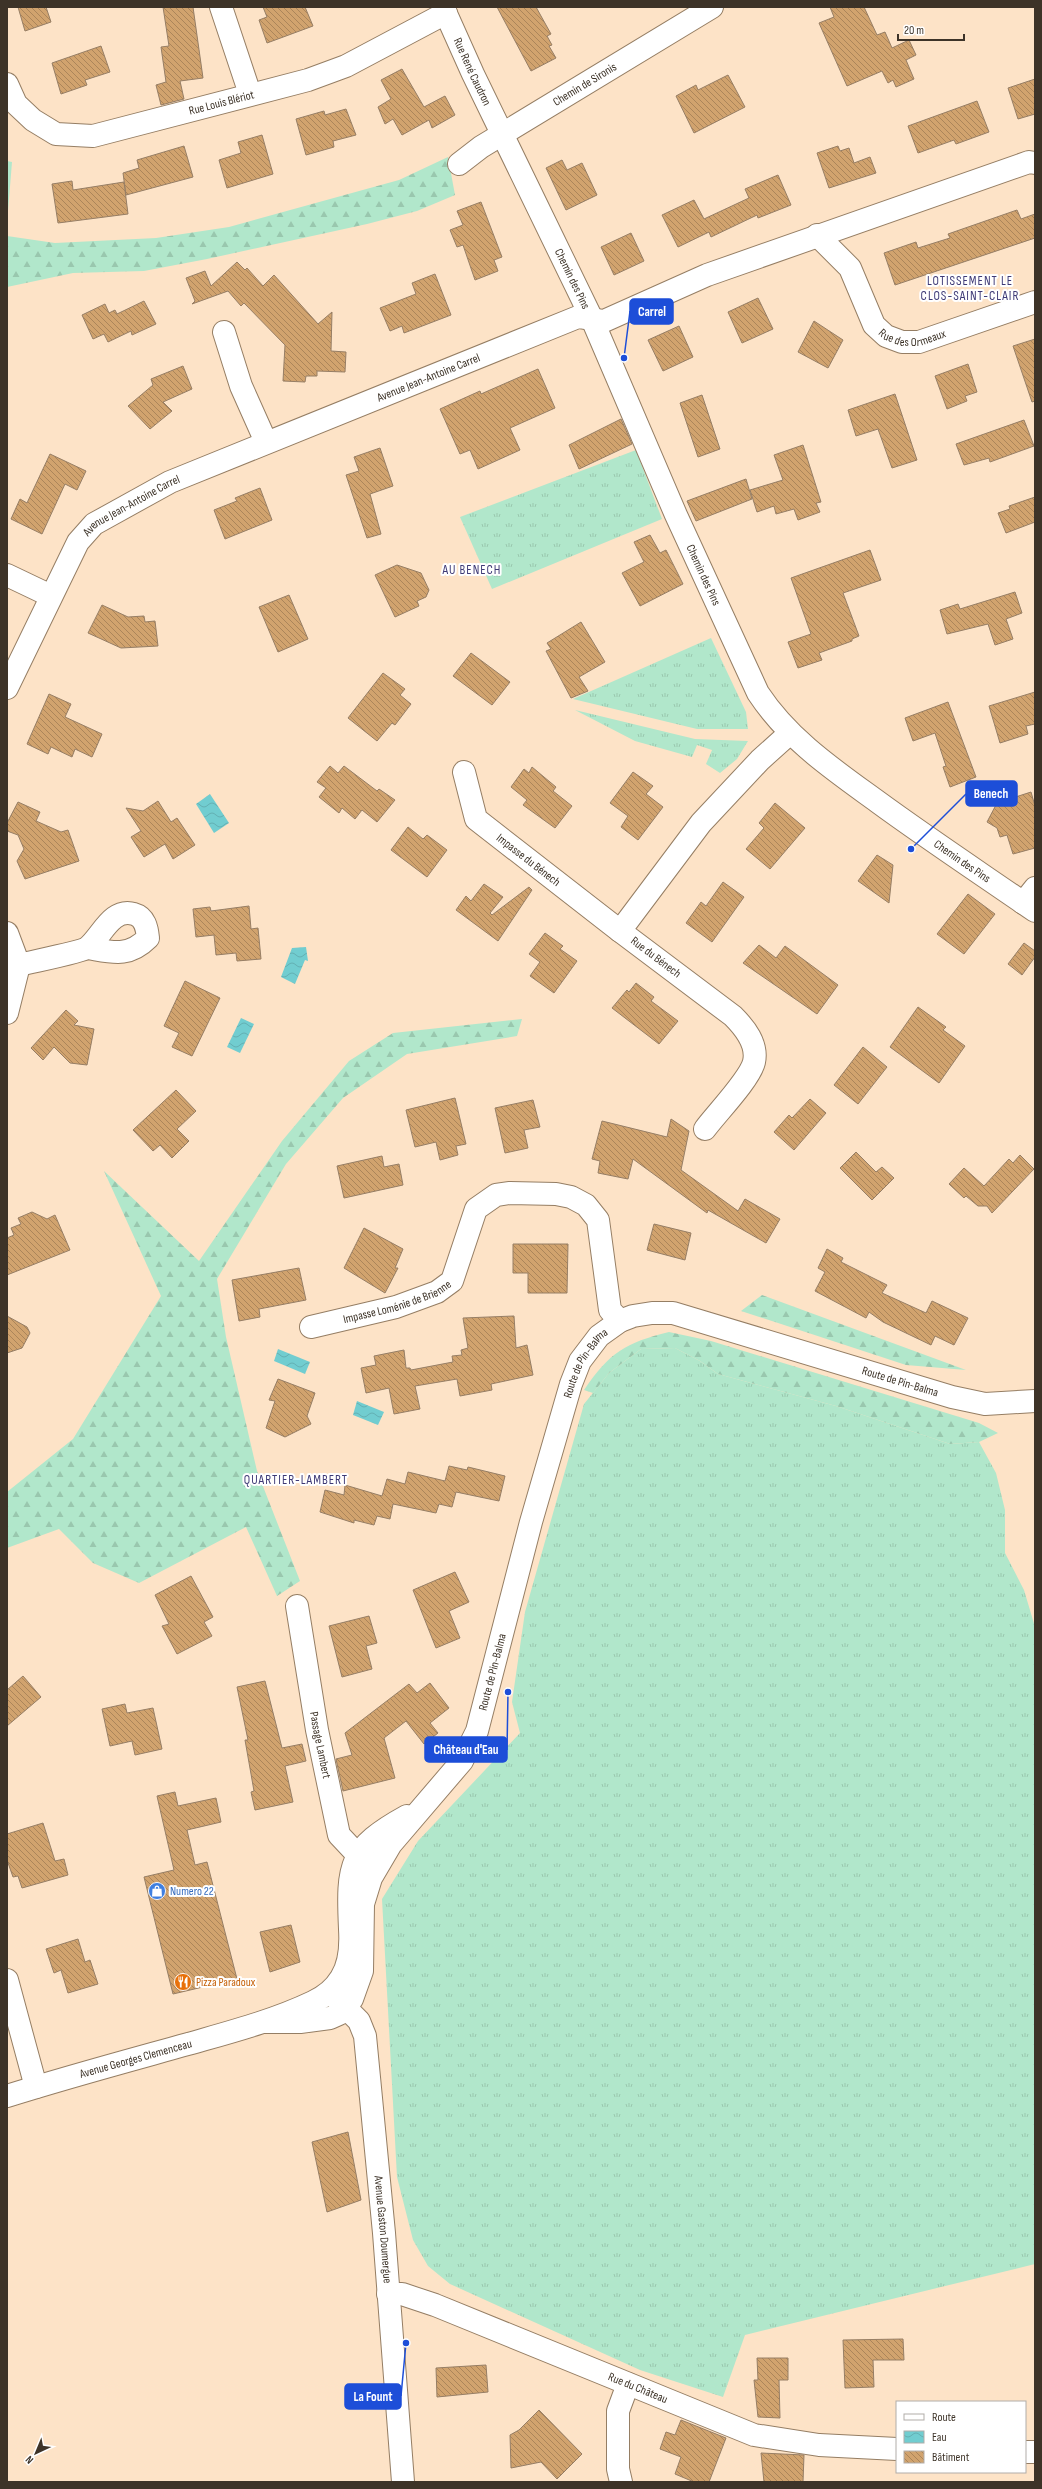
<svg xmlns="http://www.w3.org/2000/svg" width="1042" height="2489" viewBox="0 0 1042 2489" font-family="'Sofia Sans Condensed',sans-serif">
<defs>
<pattern id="grass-tufts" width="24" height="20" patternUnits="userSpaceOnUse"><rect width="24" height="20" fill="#b1e7cb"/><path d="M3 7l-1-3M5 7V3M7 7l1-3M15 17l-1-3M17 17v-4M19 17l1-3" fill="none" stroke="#99c7ae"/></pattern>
<pattern id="forest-firs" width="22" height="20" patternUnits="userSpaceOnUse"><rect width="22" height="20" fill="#b1e7cb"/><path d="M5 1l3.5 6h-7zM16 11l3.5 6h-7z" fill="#99c7ae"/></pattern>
<pattern id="water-waves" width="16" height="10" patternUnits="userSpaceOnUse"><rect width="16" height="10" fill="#71cdd0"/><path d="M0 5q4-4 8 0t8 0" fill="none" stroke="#63b0b3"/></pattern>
<pattern id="building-back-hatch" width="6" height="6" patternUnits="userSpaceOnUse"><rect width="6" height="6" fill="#d1a36e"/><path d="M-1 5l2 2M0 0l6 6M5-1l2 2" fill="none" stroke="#ab855a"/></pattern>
</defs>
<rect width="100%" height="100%" fill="#fde3c7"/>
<g fill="url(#grass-tufts)">
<path d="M636,450L662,519L492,589L460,517Z"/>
<path d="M711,638L746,712L748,729H697L573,699Z"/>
<path d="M575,710L695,739L748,741L737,759L720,773L706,764L712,750L697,745L692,757L635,741Z"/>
<path d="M675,1348L700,1361L718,1374L836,1406L950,1444L979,1442L996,1473L1005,1510V1553L1024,1590L1035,1627V2264L745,2335L723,2397L640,2370L450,2284L428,2266L413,2240L397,2177L382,1899L418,1841L520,1733L512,1702L525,1612L584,1404L609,1373L641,1349Z"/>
</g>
<g fill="url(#forest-firs)">
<path d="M448,157L455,195L417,211L367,224L207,259L144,271L73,273L7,287V236L55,243L156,238L229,227L399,180Z"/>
<path d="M522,1019L517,1036L407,1054L343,1098L286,1164L217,1279L226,1337L257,1471L300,1581L277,1596L246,1527L139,1583L93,1563L59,1529L7,1548V1492L73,1439L161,1296L104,1171L199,1261L282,1141L349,1061L393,1033Z"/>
<path d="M762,1295L966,1370L906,1365L741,1311Z"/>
<path d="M669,1332L711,1341L979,1423L998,1433L979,1442L950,1444L836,1406L718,1374L700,1361L675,1348L641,1349L609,1373L593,1393L584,1390C610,1352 625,1343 669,1332Z"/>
</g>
<path fill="#b1e7cb" d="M7,161L12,162L8,211H7Z"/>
<g fill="url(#water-waves)">
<path d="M210,794L229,823L214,833L196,804Z"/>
<path d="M306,947L308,961L305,960L295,984L281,977L292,948Z"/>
<path d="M241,1018L254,1024L240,1053L227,1047Z"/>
<path d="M278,1349L310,1362L305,1374L274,1361Z"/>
<path d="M357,1401L384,1412L378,1425L353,1415Z"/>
</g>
<g fill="url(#building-back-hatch)" stroke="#967e65">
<path d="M18,7H46L51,22L25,31Z"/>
<path d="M163,7H193L203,78L180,81L184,99L161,105L156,85L166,82L161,47L169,46Z"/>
<path d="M263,7H305L313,26L267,43L259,20L267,17Z"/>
<path d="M497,7H536L551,34L547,36L552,45L549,46L556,58L531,71Z"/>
<path d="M830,7H864L877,35L885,32L892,48L909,40L916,55L906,60L914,79L896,87L893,80L888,83L882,71L847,86L819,23L834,17Z"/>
<path d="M101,46L110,72L85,80L87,85L61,94L52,63Z"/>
<path d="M402,69L424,107L445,96L455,115L432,128L429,120L402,135L393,119L385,124L378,107L391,99L381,80Z"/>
<path d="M728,75L745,107L694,133L676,96L696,85L698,90Z"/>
<path d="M1035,79V114L1018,119L1008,88Z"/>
<path d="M977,101L989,132L956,144L954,140L918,153L908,126Z"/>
<path d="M346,109L356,135L333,141L334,147L306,155L296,119L324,111L325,115Z"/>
<path d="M262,135L273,174L227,188L219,160L241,153L238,142Z"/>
<path d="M184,146L193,177L126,195L123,173L139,168L137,160Z"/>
<path d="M838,146L840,151L849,148L854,163L870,157L876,173L829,188L817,153Z"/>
<path d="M562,160L567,170L582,163L597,195L566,210L546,168Z"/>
<path d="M778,175L791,205L758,218L757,215L711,237L709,232L678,247L662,215L694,200L704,219L749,198L745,189Z"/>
<path d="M72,181L73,190L124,182L128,214L58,223L52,184Z"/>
<path d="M481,202L502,257L494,260L498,271L475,280L463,245L457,247L450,230L463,225L457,211Z"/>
<path d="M1017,210L1021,219L1035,214V238L895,285L884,253L916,242L918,248L950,238L948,234Z"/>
<path d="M631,233L644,261L614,275L601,247Z"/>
<path d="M237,262L245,270L247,268L263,286L274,275L318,324L332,312L331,351L346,352L345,372L317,371V376H306L305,382L283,381L285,345L244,303L241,306L228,291L192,304L195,301L186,278L205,271L211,286Z"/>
<path d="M435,274L451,315L404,333L402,326L390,331L380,308L416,294L412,283Z"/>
<path d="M758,298L773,329L742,343L728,312Z"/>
<path d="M144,301L156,324L132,335L131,331L108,342L104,334L93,339L82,315L105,304L109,313L115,310L117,314Z"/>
<path d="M814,321L843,340L828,368L798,352Z"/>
<path d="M679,326L693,357L663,371L648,340Z"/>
<path d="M1035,339V401L1032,402L1013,346Z"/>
<path d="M968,364L977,392L965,396L967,401L947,409L935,376Z"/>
<path d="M183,366L192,389L163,402L172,411L150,429L128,406L153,385L151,379Z"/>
<path d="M538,369L555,408L510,428L520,450L478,469L470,450L460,454L440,409L480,391L481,394Z"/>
<path d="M895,394L917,460L892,468L878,429L856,436L848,410Z"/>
<path d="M702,395L720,449L698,457L680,403Z"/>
<path d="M621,419L632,444L579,469L569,445Z"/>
<path d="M1024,420L1034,446L990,462L989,458L964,465L956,444Z"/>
<path d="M803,445L821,502L816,503L820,512L798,520L794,509L776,514L774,506L757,512L750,490L783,480L774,455Z"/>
<path d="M380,448L393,486L370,494L381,534L367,538L346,475L359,471L354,457Z"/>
<path d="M50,454L86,471L77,490L65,484L42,534L11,519L20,499L27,503Z"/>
<path d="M746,479L752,499L696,521L687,501Z"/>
<path d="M260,488L272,520L225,539L214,510L237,501L235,498Z"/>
<path d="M1035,497V522L1006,533L998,513L1010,509L1009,506Z"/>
<path d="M650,535L660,553L666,550L683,584L640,606L622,573L644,562L634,542Z"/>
<path d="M870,550L881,580L843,593L859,636L852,639V641L819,653L822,660L798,668L788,642L811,634L791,578Z"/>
<path d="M397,565L421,573L429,590L426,597L417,601L419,606L395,617L375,575Z"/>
<path d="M1015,592L1022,613L1006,619L1013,639L995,645L988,624L947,634L940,610L958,604L960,609Z"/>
<path d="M289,595L308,639L278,652L259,607Z"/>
<path d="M102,605L128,617L144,616L145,622L155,621L158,646L121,648L88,633Z"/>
<path d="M581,622L605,662L579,677L588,691L571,698L546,651L551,649L547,643Z"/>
<path d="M471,653L510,682L492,705L453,676Z"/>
<path d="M383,673L405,689L400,695L411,704L395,725L392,723L377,741L348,718Z"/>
<path d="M1035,692V724L1026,726L1028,734L1000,743L989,706Z"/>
<path d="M49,694L71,704L65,717L102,734L92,757L75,749L72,757L51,747L48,754L27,744Z"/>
<path d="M948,702L976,777L950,787L943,767L946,766L935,733L913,741L905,718Z"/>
<path d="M330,766L338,773L344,766L377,791L379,789L395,800L377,822L362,810L355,819L342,808L339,813L319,797L326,788L317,782Z"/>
<path d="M532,767L556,787L553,791L572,806L555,828L523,805L527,800L511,787L524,769L529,773Z"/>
<path d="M633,772L653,786L646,794L663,807L638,840L621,827L628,816L610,803Z"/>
<path d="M1031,792L1035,806V848L1013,854L1007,835L1000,837L997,828L987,822L997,803Z"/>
<path d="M158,801L171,822L177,818L195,845L173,859L165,844L144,857L131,837L141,831L126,808L143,811Z"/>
<path d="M18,802L40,812L36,821L61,832L68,830L79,861L25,879L17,861L24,849L18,835L7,831V823Z"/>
<path d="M775,803L805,828L770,869L746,849L764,828L759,823Z"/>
<path d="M408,827L423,839L427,835L447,850L427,877L391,850Z"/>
<path d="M877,855L893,865L889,903L858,881Z"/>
<path d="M723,882L744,897L712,942L686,923L701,902L706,906Z"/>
<path d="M484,884L503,897L490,913L492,915L529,887L532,890L498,941L456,910L466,896L471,901Z"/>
<path d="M968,894L995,914L964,954L937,934Z"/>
<path d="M249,906L251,929L258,928L261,959L237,961L236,953L216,955L214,935L196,937L193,909L210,907L211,911Z"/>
<path d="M545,933L563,946L560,949L577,961L554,993L530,976L540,962L529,954Z"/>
<path d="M1024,943L1035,951V957L1022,975L1008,964Z"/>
<path d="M759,945L776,958L785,946L838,985L817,1014L743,963Z"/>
<path d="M185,981L220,998L192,1056L172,1047L179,1033L164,1026Z"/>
<path d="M636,983L654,997L651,1001L678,1021L659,1044L612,1008L627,990L629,992Z"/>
<path d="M918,1007L946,1027L943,1030L965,1046L939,1083L890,1047Z"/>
<path d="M66,1010L78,1021L74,1025L94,1029L87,1065L70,1063L54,1047L43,1060L31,1048Z"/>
<path d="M863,1047L887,1067L858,1104L834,1085Z"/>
<path d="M176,1090L196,1111L177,1129L189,1141L172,1158L160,1145L153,1151L133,1130Z"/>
<path d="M455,1098L466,1144L456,1146L458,1155L440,1160L436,1142L415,1147L406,1110Z"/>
<path d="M810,1099L826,1113L794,1150L774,1132L789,1115L792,1118Z"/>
<path d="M533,1100L540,1127L524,1130L528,1148L505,1153L495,1108Z"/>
<path d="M671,1119L689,1131L681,1170L738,1211L745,1199L780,1219L766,1243L708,1210L707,1213L633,1159L628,1179L598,1173L600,1161L592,1159L602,1121L667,1137Z"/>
<path d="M856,1152L876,1172L882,1167L894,1178L872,1200L840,1168Z"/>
<path d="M1020,1155L1034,1169L992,1213L987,1206H978L966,1196L964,1198L949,1184L964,1168L984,1186L1009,1159L1013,1163Z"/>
<path d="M382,1156L384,1167L399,1164L403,1185L344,1198L337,1166Z"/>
<path d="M32,1212L47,1219L55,1215L70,1250L7,1275V1238L14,1235L11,1228L21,1224L18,1218Z"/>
<path d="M654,1224L691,1233L685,1260L647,1250Z"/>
<path d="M364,1228L403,1249L395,1268H398L385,1293L344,1268Z"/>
<path d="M513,1244H568L567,1293H528V1273H513Z"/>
<path d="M827,1249L843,1258L841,1262L887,1285L882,1293L926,1313L932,1301L968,1318L954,1345L935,1336L931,1345L883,1322L869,1312L866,1318L815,1291L825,1272L818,1268Z"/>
<path d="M299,1268L306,1300L259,1309L260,1317L239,1321L232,1280Z"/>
<path d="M7,1316L27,1327L30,1333L22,1348L7,1353Z"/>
<path d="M514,1316L516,1348L527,1345L533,1375L491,1384L492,1390L460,1396L457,1379L415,1386L420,1409L394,1414L389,1388L366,1393L361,1368L376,1365L374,1356L404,1350L406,1368H410L411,1370L453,1362L452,1356L462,1355L461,1350L468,1348L463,1318Z"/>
<path d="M278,1379L315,1393L307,1416L311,1424L285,1437L266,1428L275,1401L269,1400Z"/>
<path d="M449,1466L467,1470L468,1467L505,1476L499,1501L456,1492L452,1507L439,1504L436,1513L393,1504L390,1519L377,1516L374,1525L354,1520V1523L320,1512L325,1490L344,1495L345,1485L382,1496L387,1479L405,1484L408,1472L445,1481Z"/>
<path d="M455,1572L469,1602L449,1611L460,1638L436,1648L413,1590Z"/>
<path d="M191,1576L213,1617L204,1622L212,1636L177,1654L162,1626L169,1624L155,1595Z"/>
<path d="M369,1616L377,1643L366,1646L372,1669L342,1677L329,1626Z"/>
<path d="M23,1676L41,1697L7,1726V1690Z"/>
<path d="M265,1681L282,1748L302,1744L306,1761L285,1766L293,1802L255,1810L251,1792L254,1791L245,1740H248L237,1687Z"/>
<path d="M430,1683L449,1708L430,1723L438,1733L424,1744L406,1721L384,1738L395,1778L343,1791L336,1759L352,1755L345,1733L409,1684L417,1693Z"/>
<path d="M125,1704L127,1713L153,1708L162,1749L135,1755L132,1741L110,1746L102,1709Z"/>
<path d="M175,1792L178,1806L216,1798L221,1822L187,1830L195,1865L207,1862L237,1979L173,1994L144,1877L174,1870L157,1796Z"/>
<path d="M43,1823L55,1861L64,1859L68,1875L22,1888L18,1876L13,1877L7,1860V1834Z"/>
<path d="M291,1925L300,1962L270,1972L260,1932Z"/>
<path d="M78,1939L85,1962L90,1960L98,1984L68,1993L61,1970L54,1973L46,1949Z"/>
<path d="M348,2132L361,2200L327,2212L312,2142Z"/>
<path d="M903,2339L904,2360H873L874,2387L845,2388L843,2340Z"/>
<path d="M757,2358H788V2380H779L780,2418L758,2417L754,2380H758Z"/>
<path d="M486,2365L488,2392L437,2397L436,2368Z"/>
<path d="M539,2410L582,2454L557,2479L541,2462L511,2468L510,2435L519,2430Z"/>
<path d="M681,2420L726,2438L709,2482H694L675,2474L681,2457L660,2449L666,2432L675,2435Z"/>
<path d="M761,2453L804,2455L803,2482H764Z"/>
</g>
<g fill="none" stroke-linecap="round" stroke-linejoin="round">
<g stroke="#957e64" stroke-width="24">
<g id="street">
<path d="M221,7L250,94"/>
<path id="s1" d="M443,7L473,74L592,319L676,515L758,693C789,740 834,770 878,802C930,840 983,875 1035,911"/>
<path id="s2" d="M7,84L16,104L33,120L56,134L93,136L308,80L346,66L446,13"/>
<path id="s3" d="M459,164L481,147L712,7"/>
<path id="s4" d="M817,235L850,268L874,325L886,336L902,342H919L1035,302"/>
<path d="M224,332L241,386L266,442"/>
<path d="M7,575L51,596"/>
<path id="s5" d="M7,688L78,542L94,524L170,482L578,317L604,321L707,275L1029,162L1035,163"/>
<path id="s6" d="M464,772L476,819L620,931"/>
<path d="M1023,903L1035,888"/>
<path d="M7,933L19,965L7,1013"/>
<path d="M19,965C30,962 81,952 87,948C101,938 111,907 134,914C145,917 147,928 148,938C128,958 112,952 87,948"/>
<path d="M705,1129C716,1114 750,1079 754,1062C758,1044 745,1028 733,1016L620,931L701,823L760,760L790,733"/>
<path id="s7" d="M311,1327L396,1307L437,1292L452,1281L476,1209L496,1195L510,1193L556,1194L571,1197L586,1205L598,1220L610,1310L620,1321"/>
<path id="s8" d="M297,1606L317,1730L339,1835L354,1851L374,1867"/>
<path d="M7,1980L36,2087"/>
<path id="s9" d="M388,2294H402L435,2305L754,2435L819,2445L897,2449"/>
<path d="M1025,2452H1035"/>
<path d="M621,2482L618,2469V2411L628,2384"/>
</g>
</g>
<g stroke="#957e64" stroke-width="24">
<g id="secondary">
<path id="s10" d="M336,1998L359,2021L365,2036L384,2233L403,2482"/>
<path id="s11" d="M265,2022H300L330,2018L339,2014L352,1999L362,1971L363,1904L371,1878L391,1844L462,1761L477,1731L531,1522L571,1384L580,1361L599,1336L620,1321L633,1316L652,1313H673L952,1397L985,1404L1035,1401"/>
<path id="s12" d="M7,2096C67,2077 127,2061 188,2044C230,2032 273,2021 313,2002C324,1997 335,1988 341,1978C350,1964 351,1945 350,1929C347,1864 349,1848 407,1816"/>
</g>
</g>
<use href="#street" stroke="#fff" stroke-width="22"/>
<use href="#secondary" stroke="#fff" stroke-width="22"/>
</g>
<defs>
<g id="shop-disc" transform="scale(0.9)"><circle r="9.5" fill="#3f7fe0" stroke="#fff"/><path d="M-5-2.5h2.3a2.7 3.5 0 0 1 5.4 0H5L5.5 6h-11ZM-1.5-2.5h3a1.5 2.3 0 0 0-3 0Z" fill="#fff"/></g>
<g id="restaurant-disc" transform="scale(0.9)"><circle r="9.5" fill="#e8710a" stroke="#fff"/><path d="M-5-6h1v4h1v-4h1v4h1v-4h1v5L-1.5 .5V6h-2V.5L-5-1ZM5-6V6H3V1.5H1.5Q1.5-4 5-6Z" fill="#fff"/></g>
</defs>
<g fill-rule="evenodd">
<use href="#shop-disc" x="157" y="1891"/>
<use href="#restaurant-disc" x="183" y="1982"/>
</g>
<g text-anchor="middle" stroke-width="4" stroke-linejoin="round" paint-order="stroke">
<g font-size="12" fill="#3d3328" stroke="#fff">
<text dy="4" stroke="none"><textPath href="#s1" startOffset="71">Rue René Caudron</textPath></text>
<text dy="4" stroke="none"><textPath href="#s3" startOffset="149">Chemin de Sironis</textPath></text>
<text dy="4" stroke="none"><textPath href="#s2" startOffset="242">Rue Louis Blériot</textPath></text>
<text dy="4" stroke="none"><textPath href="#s1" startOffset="301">Chemin des Pins</textPath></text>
<text dy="4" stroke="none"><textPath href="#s4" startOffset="152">Rue des Ormeaux</textPath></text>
<text dy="4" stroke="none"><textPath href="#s5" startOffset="552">Avenue Jean-Antoine Carrel</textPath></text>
<text dy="4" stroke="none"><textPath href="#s5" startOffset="228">Avenue Jean-Antoine Carrel</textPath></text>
<text dy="4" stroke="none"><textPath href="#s1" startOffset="625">Chemin des Pins</textPath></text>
<text dy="4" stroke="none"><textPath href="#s6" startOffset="115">Impasse du Bénech</textPath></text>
<text dy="4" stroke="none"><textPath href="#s1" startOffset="1021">Chemin des Pins</textPath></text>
<text transform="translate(656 957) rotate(37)" y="4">Rue du Bénech</text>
<text dy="4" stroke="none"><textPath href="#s7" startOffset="90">Impasse Loménie de Brienne</textPath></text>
<text dy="4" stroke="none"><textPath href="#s11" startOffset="786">Route de Pin-Balma</textPath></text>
<text dy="4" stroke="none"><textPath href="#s11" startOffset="1134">Route de Pin-Balma</textPath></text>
<text dy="4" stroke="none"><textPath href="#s11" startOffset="462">Route de Pin-Balma</textPath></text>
<text dy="4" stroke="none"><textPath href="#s8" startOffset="141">Passage Lambert</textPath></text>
<text dy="4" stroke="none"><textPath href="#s12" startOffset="134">Avenue Georges Clemenceau</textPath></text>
<text dy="4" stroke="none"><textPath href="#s10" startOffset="243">Avenue Gaston Doumergue</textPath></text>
<text dy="4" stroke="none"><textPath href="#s9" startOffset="268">Rue du Château</textPath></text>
</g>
<g font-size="12" fill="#366cbe" stroke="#fff" text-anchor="start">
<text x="170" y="1895">Numero 22</text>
</g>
<g font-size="12" fill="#c56008" stroke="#fff" text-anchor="start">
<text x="196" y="1986">Pizza Paradoux</text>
</g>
<g font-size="13" letter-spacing="1" fill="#3e3a76" stroke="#fff">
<text x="970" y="285">LOTISSEMENT LE<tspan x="970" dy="15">CLOS-SAINT-CLAIR</tspan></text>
<text x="472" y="574">AU BENECH</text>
<text x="296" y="1484">QUARTIER-LAMBERT</text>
</g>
</g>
<path fill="none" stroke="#1d4ed8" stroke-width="1.5" d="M624 358L630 311M911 849L966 794M508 1692L507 1750M406 2343L401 2396"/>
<g fill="#1d4ed8" stroke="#fff" stroke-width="1.5">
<circle cx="624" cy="358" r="4"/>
<circle cx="911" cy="849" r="4"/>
<circle cx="508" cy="1692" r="4"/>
<circle cx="406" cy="2343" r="4"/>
</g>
<g fill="#1d4ed8" stroke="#1d4ed8" stroke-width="1.5">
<rect x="630" y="299" width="43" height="25" rx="4"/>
<rect x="966" y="781" width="51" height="25" rx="4"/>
<rect x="425" y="1737" width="82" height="25" rx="4"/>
<rect x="345" y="2384" width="56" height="25" rx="4"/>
</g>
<g font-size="13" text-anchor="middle" font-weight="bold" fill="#fff">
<text x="652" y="316">Carrel</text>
<text x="991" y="798">Benech</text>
<text x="466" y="1754">Château d'Eau</text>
<text x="373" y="2401">La Fount</text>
</g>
<rect width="1042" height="2489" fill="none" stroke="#3d3328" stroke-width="16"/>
<rect x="896" y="2401" width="130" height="72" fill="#ffffff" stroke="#b1ada9"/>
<rect x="904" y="2414" width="20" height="6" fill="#ffffff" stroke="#b1ada9"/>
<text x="932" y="2421" font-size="12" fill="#3d3328">Route</text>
<rect x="904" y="2431" width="20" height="12" fill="url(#water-waves)" stroke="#b1ada9"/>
<text x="932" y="2441" font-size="12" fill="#3d3328">Eau</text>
<rect x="904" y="2451" width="20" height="12" fill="url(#building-back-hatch)" stroke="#b1ada9"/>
<text x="932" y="2461" font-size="12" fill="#3d3328">Bâtiment</text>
<g transform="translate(36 2453) rotate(224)" stroke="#ffffff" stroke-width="3" paint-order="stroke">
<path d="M0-3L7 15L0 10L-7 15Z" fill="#3d3328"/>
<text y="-6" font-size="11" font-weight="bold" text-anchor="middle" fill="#3d3328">N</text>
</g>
<path d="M898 34v6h66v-6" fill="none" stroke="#3d3328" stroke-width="2"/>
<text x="904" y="34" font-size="12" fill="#3d3328" stroke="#ffffff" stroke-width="3" paint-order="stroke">20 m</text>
</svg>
